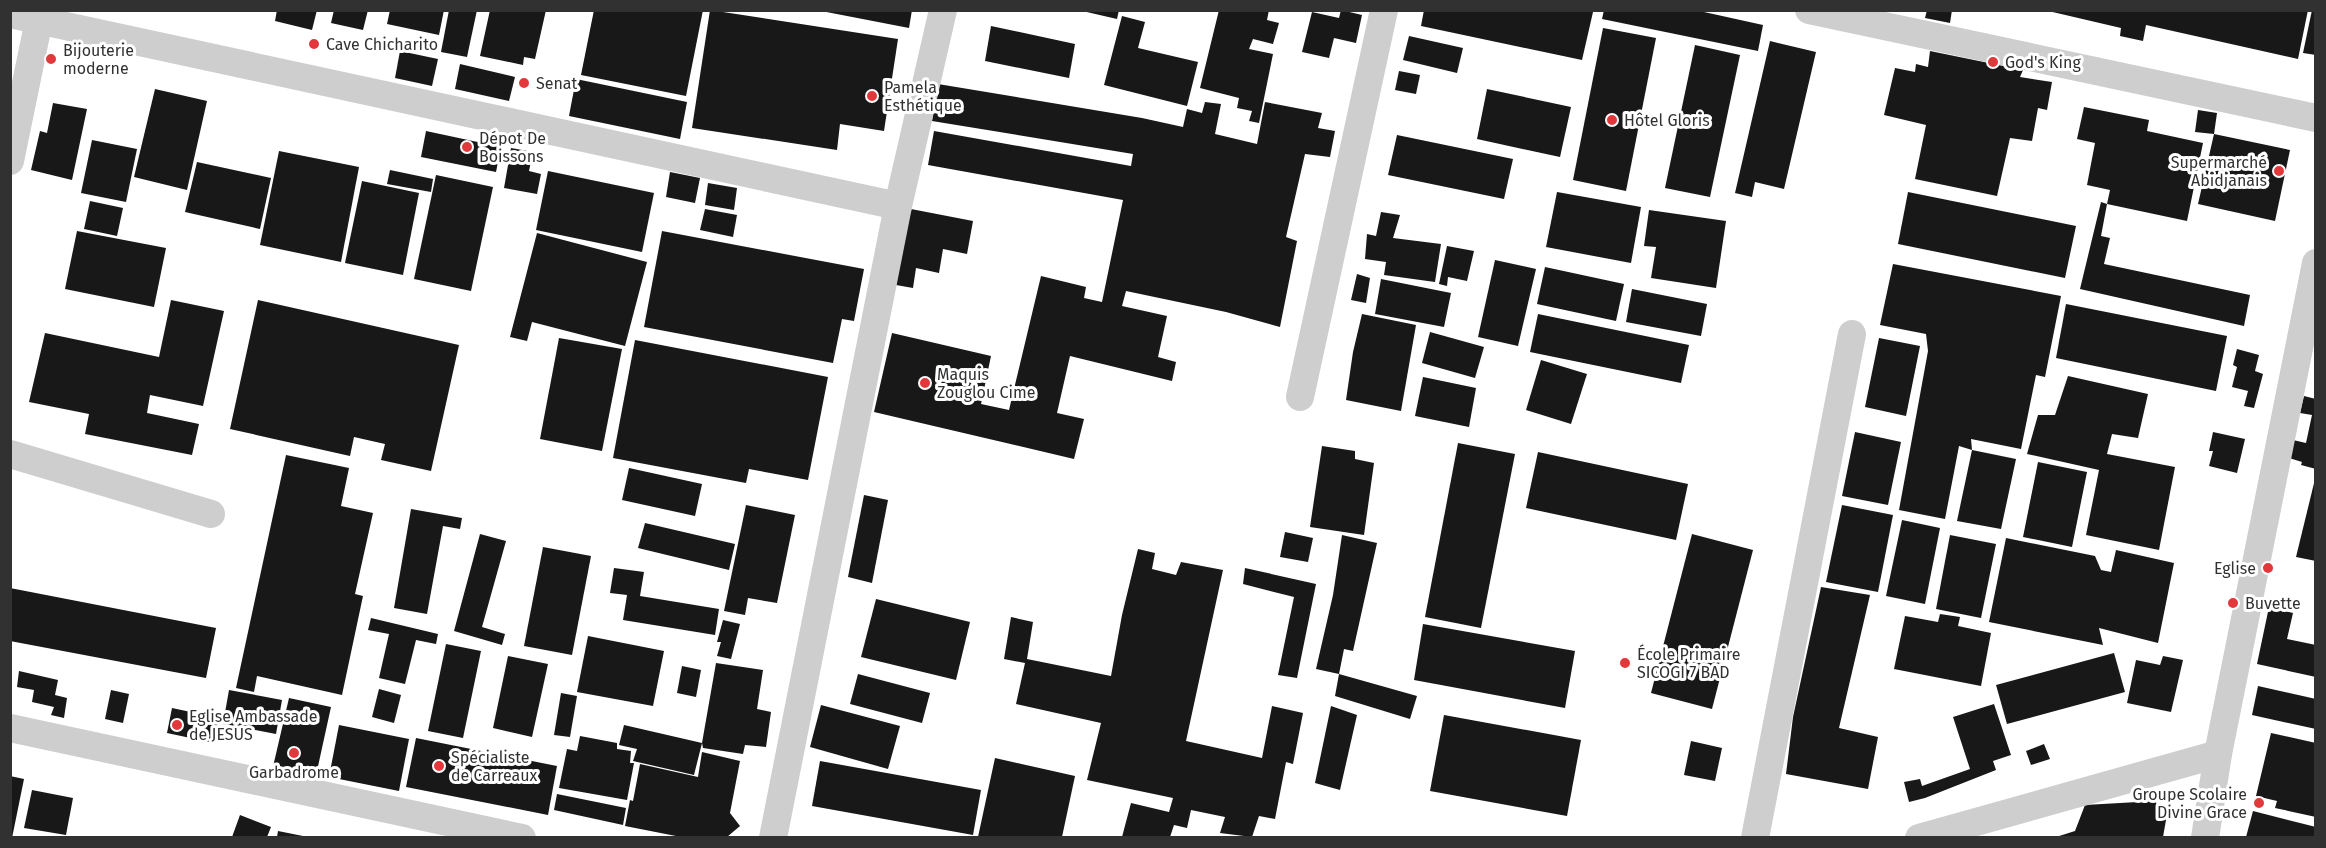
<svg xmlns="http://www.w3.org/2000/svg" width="2326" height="848" viewBox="0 0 2326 848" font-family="'Fira Sans',sans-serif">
<rect width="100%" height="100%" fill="#fff"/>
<g fill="#181818">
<path d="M277,10H317L312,30L275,21Z"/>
<path d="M334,10H368L363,30L331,23Z"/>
<path d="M390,10H444L439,35L387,24Z"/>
<path d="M449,10H477L467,57L441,52Z"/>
<path d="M490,10H546L535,59L524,57L523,65L480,56Z"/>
<path d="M594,10H703L686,96L581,75Z"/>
<path d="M710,10L898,39L884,131L840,124L837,150L692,128Z"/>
<path d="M816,10H912L909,28Z"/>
<path d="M1078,10H1119L1117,19Z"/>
<path d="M1219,10H1269L1267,20L1279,23L1273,44L1253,39L1249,49L1273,54L1259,123L1249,121L1252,111L1237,108L1239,98L1200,88Z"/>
<path d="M1341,10L1362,15L1356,43L1334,38L1329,58L1302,52L1312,12L1339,18Z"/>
<path d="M1424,10H1588L1593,12L1582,60L1421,26Z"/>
<path d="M1604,10H1695L1763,25L1758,51L1602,19Z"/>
<path d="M1927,10H1952L1950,23L1925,18Z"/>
<path d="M2044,10H2308L2298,59L2146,25L2143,41L2120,36L2121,28Z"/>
<path d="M2312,10H2316V55L2303,53Z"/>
<path d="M1122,16L1145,22L1138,48L1198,62L1187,106L1104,85Z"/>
<path d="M991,26L1075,44L1069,78L985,61Z"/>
<path d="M1603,28L1656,38L1626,191L1573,180Z"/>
<path d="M1409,36L1463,48L1457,73L1403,60Z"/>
<path d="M1770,41L1816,52L1784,189L1755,182L1752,197L1735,193Z"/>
<path d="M1695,45L1740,55L1710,197L1665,188Z"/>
<path d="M400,51L438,59L432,86L395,78Z"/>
<path d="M1930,51L2023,70L2020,77L2052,82L2047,110L2038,108L2032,141L2010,138L1997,196L1915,179L1926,125L1884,115L1895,68L1915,72L1916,64L1928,67Z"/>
<path d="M460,64L515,77L509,101L455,89Z"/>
<path d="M1399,71L1420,75L1416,94L1395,90Z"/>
<path d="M576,79L687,102L680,139L569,116Z"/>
<path d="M938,84L1142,118L1183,127L1187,109L1202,113L1205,102L1221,104L1215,134L1257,144L1265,102L1322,113L1318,128L1335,131L1330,157L1305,154L1286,237L1297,241L1280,327L1226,312L1126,291L1122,306L1167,316L1158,357L1176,362L1172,381L1070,356L1057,413L1084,419L1074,459L874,412L892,333L991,356L981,404L1009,410L1041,276L1086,287L1084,298L1102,302L1123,200L928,165L934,131L1131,166L1133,154L932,121Z"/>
<path d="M155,89L207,101L187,190L134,177Z"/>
<path d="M1487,89L1571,107L1560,157L1477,139Z"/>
<path d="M53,103L87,109L72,180L31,170L40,131L47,133Z"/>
<path d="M2084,107L2149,120L2147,131L2203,143L2187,221L2107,204L2110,190L2087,185L2095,143L2077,139Z"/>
<path d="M2198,110L2217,113L2214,134L2195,132Z"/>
<path d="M426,131L501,147L496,172L421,157Z"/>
<path d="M2214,134L2290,150L2275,221L2198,204Z"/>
<path d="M1397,135L1513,159L1504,199L1388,175Z"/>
<path d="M92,140L137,149L126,202L81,193Z"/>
<path d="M511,148L533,152L529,171L541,174L537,194L504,188Z"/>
<path d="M279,151L359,167L341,262L260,245Z"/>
<path d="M197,162L271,178L260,229L185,212Z"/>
<path d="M390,170L433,179L431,192L387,184Z"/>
<path d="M548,171L654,193L642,252L536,230Z"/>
<path d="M670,172L700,178L695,203L666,197Z"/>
<path d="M436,175L493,187L471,291L414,279Z"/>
<path d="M362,181L419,193L403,275L345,263Z"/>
<path d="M708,183L737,188L734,210L705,205Z"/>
<path d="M1557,192L1641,207L1631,263L1546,247Z"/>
<path d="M1908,192L2076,226L2065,278L1898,244Z"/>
<path d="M90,201L123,208L117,236L84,229Z"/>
<path d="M2101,202L2107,204L2101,236L2110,238L2104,264L2250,295L2244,326L2080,289Z"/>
<path d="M705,209L737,215L733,237L700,230Z"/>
<path d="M911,209L973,221L967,254L943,249L939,273L916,268L913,288L896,285Z"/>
<path d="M1649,210L1726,221L1716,288L1651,278L1656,247L1644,246Z"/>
<path d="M1381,212L1400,215L1393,238L1441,244L1435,282L1384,275L1386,262L1365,259L1367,234L1376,236Z"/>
<path d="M77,231L166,248L154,307L65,289Z"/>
<path d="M662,231L864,269L854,321L842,319L833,363L644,327Z"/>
<path d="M537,233L647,262L625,346L532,322L527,341L510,337Z"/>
<path d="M1447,246L1474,251L1467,281L1448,277L1447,286L1439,284Z"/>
<path d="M1495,260L1536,269L1518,346L1478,337Z"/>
<path d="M1893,264L2061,296L2045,377L2036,375L2021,449L1971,439L1972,450L1959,446L1945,519L1899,510L1928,351L1926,334L1880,325Z"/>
<path d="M1545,267L1624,284L1616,321L1537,304Z"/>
<path d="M1357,274L1370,278L1366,303L1351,300Z"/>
<path d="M1381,279L1451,293L1444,327L1375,314Z"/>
<path d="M1632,289L1707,304L1701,336L1626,322Z"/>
<path d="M171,300L224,311L203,406L150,395L147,413L199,424L192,455L85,434L89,414L29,402L45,333L159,357Z"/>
<path d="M258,300L459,345L431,471L381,460L385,444L354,437L350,456L230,429Z"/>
<path d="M2066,304L2227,336L2216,391L2056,358Z"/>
<path d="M1362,314L1416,325L1401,411L1346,400L1353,352Z"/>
<path d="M1538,314L1689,345L1681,383L1530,352Z"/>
<path d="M1430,332L1484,347L1475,378L1422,363Z"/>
<path d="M559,338L622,349L602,451L540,439Z"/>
<path d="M1879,338L1920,346L1906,416L1865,407Z"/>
<path d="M635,340L828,377L808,480L749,469L746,483L613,458Z"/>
<path d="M2237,349L2259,355L2255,371L2263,374L2254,408L2244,406L2248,391L2232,387L2237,367L2233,365Z"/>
<path d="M1541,360L1587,374L1571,424L1526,410Z"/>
<path d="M2068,376L2148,394L2138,438L2112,434L2107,454L2175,467L2159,550L2086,535L2099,470L2027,454L2038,415H2055Z"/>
<path d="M1423,377L1476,388L1469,427L1415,416Z"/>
<path d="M2304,396L2316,399V469L2301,465L2302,462L2289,458L2293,440L2306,443L2312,415L2300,413Z"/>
<path d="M1855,432L1901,442L1888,505L1842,496Z"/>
<path d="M2213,432L2245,439L2237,473L2209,466L2213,451H2209Z"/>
<path d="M1458,443L1515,454L1481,628L1425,617Z"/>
<path d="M1322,446L1355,451V459L1374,463L1364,535L1310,527Z"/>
<path d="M1972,450L2016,459L2001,529L1957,521Z"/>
<path d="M1538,452L1688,484L1676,540L1526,508Z"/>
<path d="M286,455L349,468L341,506L373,513L355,594L363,596L342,695L257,676L254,692L236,688Z"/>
<path d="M2038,462L2087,472L2072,547L2023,537Z"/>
<path d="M629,468L702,484L695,516L622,500Z"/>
<path d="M2316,475V561L2296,557Z"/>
<path d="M864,495L888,500L872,583L848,577Z"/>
<path d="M746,505L795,515L777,603L748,598L745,615L724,611Z"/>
<path d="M1842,505L1893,515L1878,592L1826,582Z"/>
<path d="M411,509L462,518L460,529L443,526L427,614L394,608Z"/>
<path d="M1902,520L1940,528L1925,604L1886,596Z"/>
<path d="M645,523L735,544L729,570L638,548Z"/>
<path d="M1285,532L1313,538L1308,562L1280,557Z"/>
<path d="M480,534L506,541L482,627L505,634L502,645L454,631Z"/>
<path d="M1692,534L1753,550L1712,709L1651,693Z"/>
<path d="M1342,535L1377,543L1353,651L1344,649L1339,674L1417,696L1410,719L1335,696L1339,674L1316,669L1333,595Z"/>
<path d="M1950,535L1996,544L1981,618L1936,609Z"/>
<path d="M2006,538L2095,556L2101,570L2111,572L2116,550L2174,563L2158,643L2099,628L2103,645L1989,622Z"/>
<path d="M543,547L591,556L572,655L524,646Z"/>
<path d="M1138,549L1155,553L1152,569L1176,575L1181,562L1223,570L1186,741L1262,758L1272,706L1303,713L1293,764L1286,762L1275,819L1259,816L1252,837L1220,833L1225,817L1191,810L1187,828L1174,825L1170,837H1122L1131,803L1169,812L1173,798L1087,780L1101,723L1016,704L1025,663L1004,659L1011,617L1033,622L1027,659L1111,676L1122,615Z"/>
<path d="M614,568L644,572L640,596L719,609L715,635L623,620L627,595L610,593Z"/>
<path d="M1245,568L1316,584L1297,678L1278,675L1294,597L1243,584Z"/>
<path d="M1821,587L1870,595L1839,728L1878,737L1868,789L1786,774L1793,717Z"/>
<path d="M10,588L216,628L206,678L10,641Z"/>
<path d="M876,599L970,622L956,680L861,657Z"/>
<path d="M2269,607L2293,613L2287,639L2316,645V677L2257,664Z"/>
<path d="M1940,614L1960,617L1958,626L1991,633L1981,686L1894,669L1905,616L1938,622Z"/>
<path d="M371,618L438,634L436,644L416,640L405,684L379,678L389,634L368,630Z"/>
<path d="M723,620L740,624L731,659L717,656L721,642H717Z"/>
<path d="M1423,624L1575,651L1565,708L1414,680Z"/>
<path d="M588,636L664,651L653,706L577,692Z"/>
<path d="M446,644L481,651L463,738L428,731Z"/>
<path d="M2114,653L2125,692L2007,724L1996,685Z"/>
<path d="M508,656L548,664L532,737L493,728Z"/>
<path d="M2163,656L2183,660L2171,712L2127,703L2136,660L2160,665Z"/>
<path d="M716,663L763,670L757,709L771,712L766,747L745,745L743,754L703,748L702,743Z"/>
<path d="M682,666L701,670L696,697L677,693Z"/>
<path d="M19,671L58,680L55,695L67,698L64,718L51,715L54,707L32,702L34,690L17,687Z"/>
<path d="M858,674L930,693L922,723L850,704Z"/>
<path d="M2258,686L2316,699V729L2252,715Z"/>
<path d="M379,689L401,695L394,723L372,717Z"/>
<path d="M111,690L129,694L123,723L105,719Z"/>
<path d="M229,690L282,700L276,734L223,724Z"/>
<path d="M561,693L577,696L570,737L554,735Z"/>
<path d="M289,698L331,707L315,780L272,771Z"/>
<path d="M1994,704L2011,755L1993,761L1996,770L1925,798L1909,802L1904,782L1920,779L1922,786L1970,769L1953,717Z"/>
<path d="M821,705L900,726L888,769L810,747Z"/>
<path d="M1331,706L1357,715L1340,790L1315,783Z"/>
<path d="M172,708L219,718L214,743L167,733Z"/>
<path d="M1444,715L1581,740L1567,816L1430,791Z"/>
<path d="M339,725L409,739L399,791L329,777Z"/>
<path d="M624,725L702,743L694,775L633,761L637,749L619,745Z"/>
<path d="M2271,733L2316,743V817L2275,808L2277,801L2256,796Z"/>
<path d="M580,736L617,743V749L631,751L630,763H634L627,800L559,788L567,749L577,751Z"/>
<path d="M416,738L557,766L548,815L406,787Z"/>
<path d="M1691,741L1722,748L1715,781L1684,775Z"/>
<path d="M2044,744L2050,759L2031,765L2026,751Z"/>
<path d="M702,752L740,761L730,813L740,826L727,837H681L625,826L630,800L633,801L640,764L698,777Z"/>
<path d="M995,758L1075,776L1062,837H978Z"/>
<path d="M820,761L981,790L973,835L812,806Z"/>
<path d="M10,776L24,779L12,838H10Z"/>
<path d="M32,790L73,798L66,835L24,828Z"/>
<path d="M557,794L626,808L623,825L554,810Z"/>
<path d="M2155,801L2166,820L2163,837H2056L2075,831L2085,805Z"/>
<path d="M2253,811L2316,827V837H2246Z"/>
<path d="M240,815L271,827L267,837H232Z"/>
<path d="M278,831L303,836V837H277Z"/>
</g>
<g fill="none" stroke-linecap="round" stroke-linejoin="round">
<g stroke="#cecece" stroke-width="28">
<path d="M1809,10L2316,118"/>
<path d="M10,14L898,206"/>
<path d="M10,161L39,20"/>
<path d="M1300,397L1384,10"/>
<path d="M10,454L211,514"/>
<path d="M10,728L522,838"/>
<path d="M773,838L898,206L943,10"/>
<path d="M1755,838L1852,334"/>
<path d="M1919,838L2218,754"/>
<path d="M2205,838L2218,754L2316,263"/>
</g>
</g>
<g fill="#e2383b" stroke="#fff" stroke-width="2">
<circle cx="314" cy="44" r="6"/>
<circle cx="51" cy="59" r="6"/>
<circle cx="1993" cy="62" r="6"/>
<circle cx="524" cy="83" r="6"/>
<circle cx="872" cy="96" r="6"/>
<circle cx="1612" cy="120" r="6"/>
<circle cx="467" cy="147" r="6"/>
<circle cx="2279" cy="171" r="6"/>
<circle cx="925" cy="383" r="6"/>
<circle cx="2268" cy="568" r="6"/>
<circle cx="2233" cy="603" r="6"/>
<circle cx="1625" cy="663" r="6"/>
<circle cx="177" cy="725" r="6"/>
<circle cx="294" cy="753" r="6"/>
<circle cx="439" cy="766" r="6"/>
<circle cx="2259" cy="803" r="6"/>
</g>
<g text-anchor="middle" stroke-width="6" stroke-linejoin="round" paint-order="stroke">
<g font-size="16" fill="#313131" stroke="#fff" text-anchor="start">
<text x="326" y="50">Cave Chicharito</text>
<text x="63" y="56">Bijouterie<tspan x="63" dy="18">moderne</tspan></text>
<text x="2005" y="68">God's King</text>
<text x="536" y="89">Senat</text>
<text x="884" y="93">Pamela<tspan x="884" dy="18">Esthétique</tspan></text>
<text x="1624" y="126">Hôtel Gloris</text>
<text x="479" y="144">Dépot De<tspan x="479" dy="18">Boissons</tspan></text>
<text x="2267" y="168" text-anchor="end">Supermarché<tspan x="2267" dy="18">Abidjanais</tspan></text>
<text x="937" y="380">Maquis<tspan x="937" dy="18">Zouglou Cime</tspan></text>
<text x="2256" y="574" text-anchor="end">Eglise</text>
<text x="2245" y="609">Buvette</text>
<text x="1637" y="660">École Primaire<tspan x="1637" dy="18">SICOGI 7 BAD</tspan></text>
<text x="189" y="722">Eglise Ambassade<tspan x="189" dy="18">de JESUS</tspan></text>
<text x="451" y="763">Spécialiste<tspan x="451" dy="18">de Carreaux</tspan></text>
<text x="294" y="778" text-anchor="middle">Garbadrome</text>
<text x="2247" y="800" text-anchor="end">Groupe Scolaire<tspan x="2247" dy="18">Divine Grace</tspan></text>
</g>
</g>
<rect width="2326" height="848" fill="none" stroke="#313131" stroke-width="24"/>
</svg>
